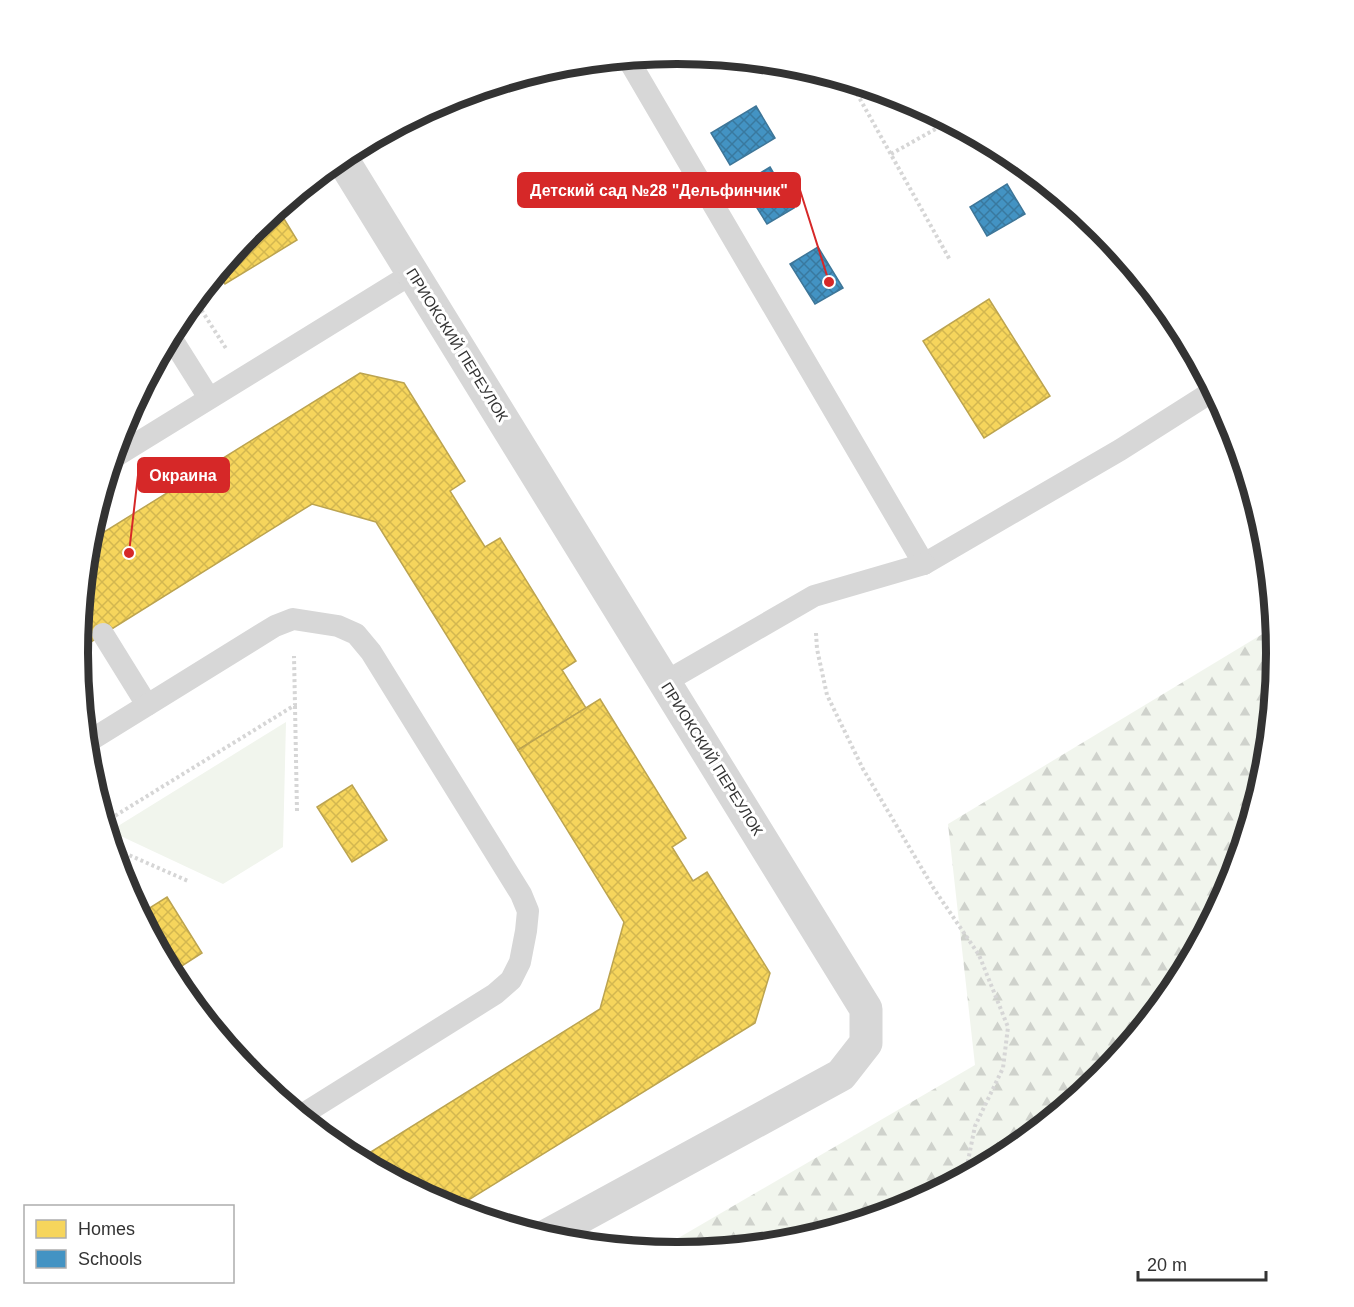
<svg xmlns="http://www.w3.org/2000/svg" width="1354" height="1307" viewBox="0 0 1354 1307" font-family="Helvetica,sans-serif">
<defs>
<pattern id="forest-firs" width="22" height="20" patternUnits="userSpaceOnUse" patternTransform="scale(1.5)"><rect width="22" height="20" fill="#f1f5ed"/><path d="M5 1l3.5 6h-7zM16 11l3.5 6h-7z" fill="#cfd2cc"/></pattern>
<pattern id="homes-cross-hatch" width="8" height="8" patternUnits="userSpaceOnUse" patternTransform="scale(1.5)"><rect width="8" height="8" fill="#f6d55c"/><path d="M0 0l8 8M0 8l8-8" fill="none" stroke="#d3b750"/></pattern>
<pattern id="schools-cross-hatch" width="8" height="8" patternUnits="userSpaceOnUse" patternTransform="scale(1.5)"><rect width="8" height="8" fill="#4393c3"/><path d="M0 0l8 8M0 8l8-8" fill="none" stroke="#39799f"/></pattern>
</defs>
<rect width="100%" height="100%" fill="#fff"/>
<path fill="#f1f5ed" d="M286,722L283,847L223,884L110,831Z"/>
<path fill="url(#forest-firs)" d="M1274,627L1276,654L1265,771L1231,883L1175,987L1101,1078L1010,1152L906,1207L794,1242L677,1253L656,1251L975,1065L948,824Z"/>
<g fill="url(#homes-cross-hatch)" stroke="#bca450" stroke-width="1.5">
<path d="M278,209L297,240L225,284L218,272L253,229Z"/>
<path d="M989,299L1050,396L984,438L923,341Z"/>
<path d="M360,373L404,383L465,481L450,491L485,547L500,538L576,661L562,670L586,708L518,750L376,522L312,504L78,650L88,542Z"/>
<path d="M600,699L686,838L672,847L693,881L707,872L770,973L755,1023L454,1209L358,1160L600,1009L624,922L518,750Z"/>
<path d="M352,785L387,840L352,862L317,807Z"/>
<path d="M167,897L202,953L171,973L140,914Z"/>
</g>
<g fill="url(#schools-cross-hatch)" stroke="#3e7698" stroke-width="1.5">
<path d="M756,106L775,138L730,165L711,133Z"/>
<path d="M770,167L794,208L767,224L742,184Z"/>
<path d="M1007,184L1025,214L987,236L970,207Z"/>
<path d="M818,247L843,288L815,304L790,264Z"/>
</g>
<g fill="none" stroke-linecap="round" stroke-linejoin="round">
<g stroke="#d6d6d6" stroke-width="4" stroke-dasharray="3 3" stroke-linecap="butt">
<path d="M851,83L950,260"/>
<path d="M891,154L948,122"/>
<path d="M195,300L227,350"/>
<path d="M816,633L817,649L827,695L863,769L934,889L979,955L1008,1027L1003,1068L975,1126L965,1176"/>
<path d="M295,706L297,811"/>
<path d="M105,822L295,705L294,656"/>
<path d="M113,848L188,881"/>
</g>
<g stroke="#d7d7d7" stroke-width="22">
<path d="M628,59L924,564L1120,450L1213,391"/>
<path d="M170,336L209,398"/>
<path d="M113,458L413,273"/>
<path d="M103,634L147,705"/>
<path d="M665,682L814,596L924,564"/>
<path d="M86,743L275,626L293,619L338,626L356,634L371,652L521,894L528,911L526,931L520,962L511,980L495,994L300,1116"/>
</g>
<path stroke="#d7d7d7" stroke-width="33" d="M341,157L866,1009V1043L841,1075L544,1237"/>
</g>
<g text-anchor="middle" stroke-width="6" stroke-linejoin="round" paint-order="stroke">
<g font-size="15" fill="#333" stroke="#fff">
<text transform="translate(457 345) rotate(58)" y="5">ПРИОКСКИЙ ПЕРЕУЛОК</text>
<text transform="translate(712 759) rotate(58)" y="5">ПРИОКСКИЙ ПЕРЕУЛОК</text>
</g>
</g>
<path d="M0 0H1354V1307H0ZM88 653a589 589 0 1 1 1178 0a589 589 0 1 1-1178 0Z" fill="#fff" fill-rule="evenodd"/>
<path fill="none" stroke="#333" stroke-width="8" d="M88 653a589 589 0 1 1 1178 0a589 589 0 1 1-1178 0Z"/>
<path fill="none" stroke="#d62828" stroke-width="2" d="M829 282L800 190M129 553L138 475"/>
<g fill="#d62828" stroke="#fff" stroke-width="2">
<circle cx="829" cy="282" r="6"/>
<circle cx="129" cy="553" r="6"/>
</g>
<g fill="#d62828" stroke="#d62828" stroke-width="2">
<rect x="518" y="173" width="282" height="34" rx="6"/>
<rect x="138" y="458" width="91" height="34" rx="6"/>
</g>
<g font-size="16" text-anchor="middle" font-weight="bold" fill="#fff">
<text x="659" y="196">Детский сад №28 "Дельфинчик"</text>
<text x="183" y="481">Окраина</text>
</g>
<rect x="24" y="1205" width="210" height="78" fill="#ffffff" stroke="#adadad" stroke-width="1.5"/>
<rect x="36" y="1220" width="30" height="18" fill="#f6d55c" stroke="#adadad" stroke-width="1.5"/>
<text x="78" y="1235" font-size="18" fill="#333333">Homes</text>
<rect x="36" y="1250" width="30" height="18" fill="#4393c3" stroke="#adadad" stroke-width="1.5"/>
<text x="78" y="1265" font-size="18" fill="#333333">Schools</text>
<path d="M1138 1271v9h128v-9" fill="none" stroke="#333333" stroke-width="3"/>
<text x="1147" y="1271" font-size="18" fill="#333333" stroke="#ffffff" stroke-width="4.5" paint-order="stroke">20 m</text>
</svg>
